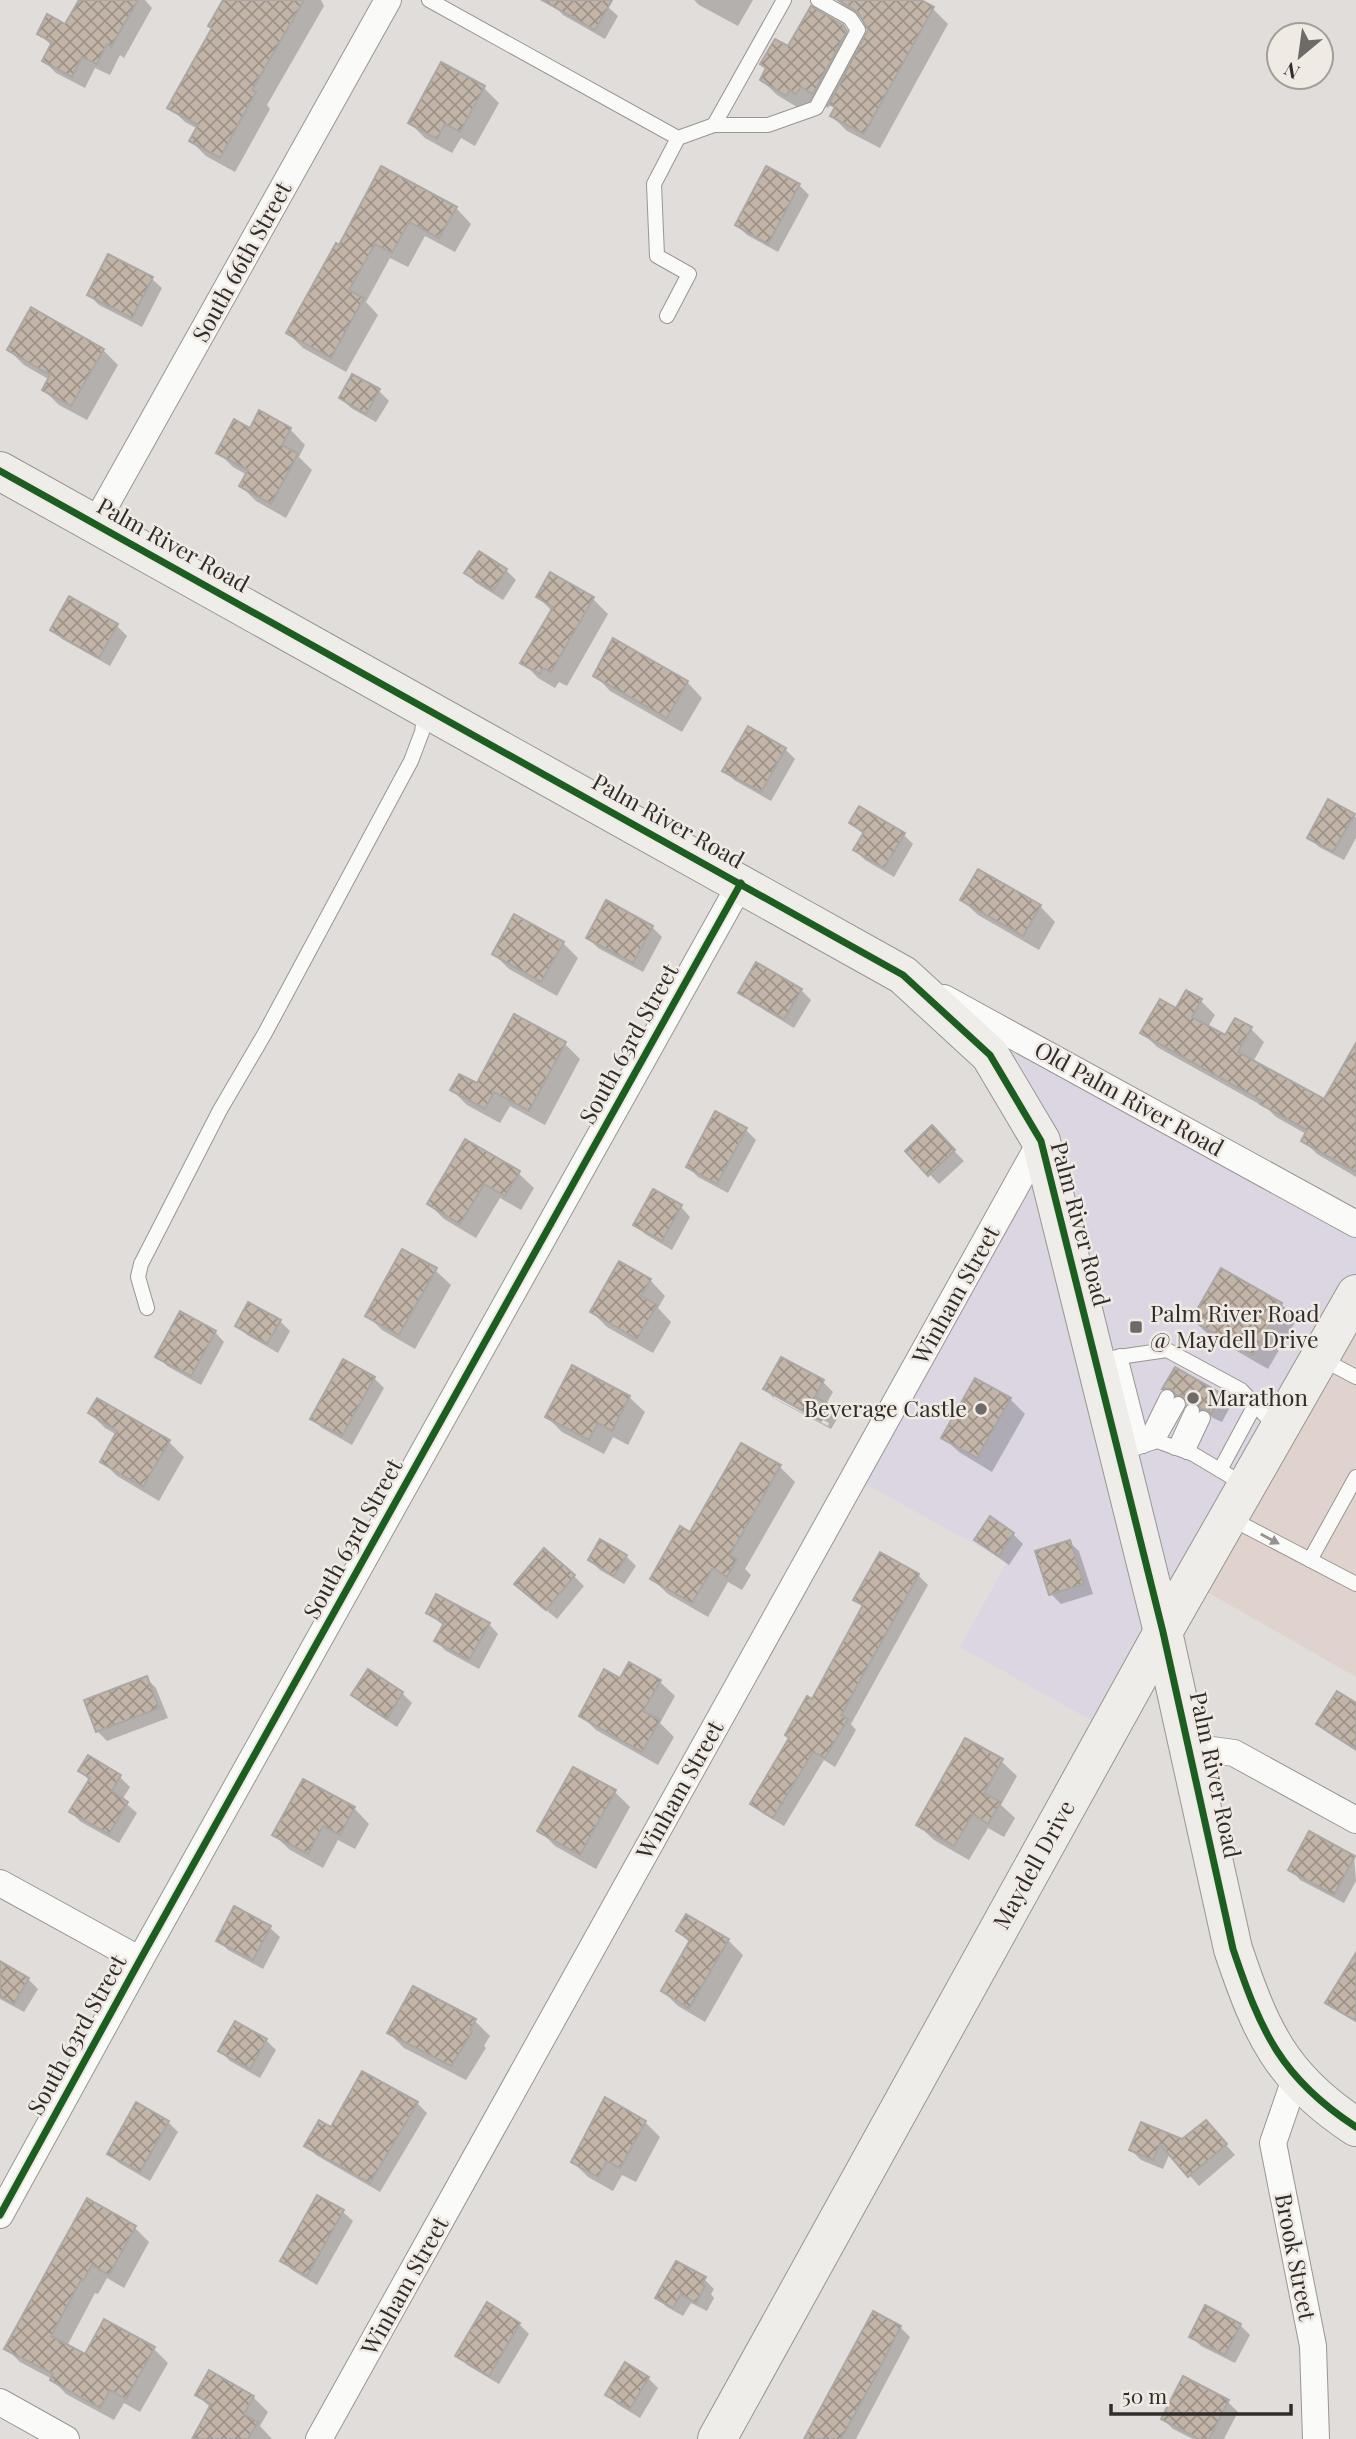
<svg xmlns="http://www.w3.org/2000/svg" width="1356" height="2439" viewBox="0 0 1356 2439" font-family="'Playfair Display',serif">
<defs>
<pattern id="building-cross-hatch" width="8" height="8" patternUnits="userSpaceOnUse" patternTransform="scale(1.75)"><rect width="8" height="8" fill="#c2b5a8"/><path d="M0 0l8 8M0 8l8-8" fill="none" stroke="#9e9389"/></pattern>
</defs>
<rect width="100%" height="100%" fill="#e0ddda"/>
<g fill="#dbd6e1">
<path d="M962,1020L1356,1224V1291L1168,1620L1050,1159Z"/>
<path d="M1040,1150L1160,1633L1107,1729L960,1647L1007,1562L855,1478Z"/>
</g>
<path fill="#e0d2cd" d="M1356,1295V1677L1195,1585Z"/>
<g fill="#0003" fill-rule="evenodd">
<path d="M81,0H145L152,8L124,58L120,55L110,75L95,68L85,88L56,73L44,61L52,46L39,33L66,26Z"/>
<path d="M225,0H321L324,6L267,105L270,109L235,172L206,156L191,141L198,129L185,122L170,107L214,29Z"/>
<path d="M556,0H605L608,7L618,16L605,39L563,15L554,5Z"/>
<path d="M694,0H753L738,26L699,5Z"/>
<path d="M837,0H918L932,8L948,24L880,148L847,131L832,116L836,108L831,103L828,108L817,101L802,110L777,95L762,80L788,49L842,27L861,47L870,30L863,19L848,11Z"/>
<path d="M484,88L499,103L475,146L461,138L452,153L425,138L410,123Z"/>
<path d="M382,169L456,208L471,224L455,252L425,236L408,267L390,258L366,302L378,315L346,372L303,348L288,333L340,247Z"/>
<path d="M799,185L809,195L778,252L747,235L737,225Z"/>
<path d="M152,279L162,288L142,327L99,305L89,295Z"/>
<path d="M9,350H103L118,365L87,420L59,405L44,390L50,380L24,365Z"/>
<path d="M379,391L389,401L376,422L351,408L341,398Z"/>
<path d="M290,429L305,445L299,457L312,470L286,518L256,501L241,486L247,475L233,467L218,452L251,430Z"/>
<path d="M506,570L516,580L503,600L476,583L466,573Z"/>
<path d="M551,575L593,599L608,614L567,686L559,682L555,688L538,678L523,662L552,611L538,597Z"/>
<path d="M69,598L117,626L127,636L110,666L62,639L52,629Z"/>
<path d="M595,675L687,682L702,698L682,732L610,691Z"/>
<path d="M785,749L795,759L771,801L734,780L725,771Z"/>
<path d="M1354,815L1356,818V838L1344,860L1319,847L1309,837Z"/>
<path d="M851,823L903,834L913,844L894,877L865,860L855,850L864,835Z"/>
<path d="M978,871L1040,906L1055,922L1039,950L978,915L962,900Z"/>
<path d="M607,903L652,927L662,937L643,972L598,948L588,938Z"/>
<path d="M563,943L578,958L557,996L509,969L494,954Z"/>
<path d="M801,990L811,1000L794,1028L751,1002L741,992Z"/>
<path d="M1201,1001L1215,1015L1208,1027L1226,1037L1250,1028L1264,1042L1253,1062L1325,1101L1356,1064V1177L1317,1154L1303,1140L1306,1134L1276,1117L1268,1109L1157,1047L1143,1033L1177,1010Z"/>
<path d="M514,1017L565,1044L580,1059L545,1125L510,1106L500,1123L467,1105L452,1090L477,1085Z"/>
<path d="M932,1128L964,1161L939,1184L907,1151Z"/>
<path d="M746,1130L756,1140L728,1193L698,1177L688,1167Z"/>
<path d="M466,1142L518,1173L534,1188L521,1210L500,1198L476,1238L444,1219L429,1204Z"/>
<path d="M681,1207L690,1217L672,1250L645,1234L635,1225Z"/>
<path d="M435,1270L451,1285L415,1349L382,1330L367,1315Z"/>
<path d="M650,1280L665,1296L658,1308L671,1322L653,1353L607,1327L592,1312Z"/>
<path d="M1281,1304L1297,1319L1268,1369L1209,1335L1193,1320Z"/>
<path d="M280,1321L290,1331L278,1353L247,1335L237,1326Z"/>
<path d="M215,1332L224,1342L201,1385L167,1366L157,1356Z"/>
<path d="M573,1368L629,1397L645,1412L628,1445L613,1437L604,1454L562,1432L547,1417Z"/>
<path d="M1175,1370L1221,1395L1231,1405L1222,1422L1213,1418L1206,1411L1199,1412L1182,1398H1174L1165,1388Z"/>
<path d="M374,1378L384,1388L352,1445L322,1428L312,1419Z"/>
<path d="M823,1382L833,1392L826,1404L839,1416L831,1429L775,1399L765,1389ZM774,1394L829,1423L828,1426L774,1398Z"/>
<path d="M1010,1399L1025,1414L992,1472L959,1452L943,1437Z"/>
<path d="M90,1413L169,1442L184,1457L159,1501L117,1476L102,1461L117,1435L105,1428Z"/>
<path d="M780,1467L795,1482L745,1569L751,1575L742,1590L728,1582L708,1617L668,1594L652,1579L691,1535Z"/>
<path d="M1013,1534L1023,1544L1009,1565L986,1549L976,1540Z"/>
<path d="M1069,1542L1079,1551L1093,1594L1061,1604L1051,1594Z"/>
<path d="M626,1556L636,1566L624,1584L600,1570L590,1560Z"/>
<path d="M918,1575L928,1585L851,1724L856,1730L835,1767L824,1760L784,1826L762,1813L752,1803L813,1701L863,1608L855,1599Z"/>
<path d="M574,1576L584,1586L557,1619L526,1593Z"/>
<path d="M428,1613L489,1624L498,1634L479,1669L446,1651L436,1641L444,1626Z"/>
<path d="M368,1672L402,1693L412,1703L397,1727L363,1705L353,1695Z"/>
<path d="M146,1678L156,1688L168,1718L107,1741L97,1731Z"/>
<path d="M620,1681H659L675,1696L660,1723L674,1737L658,1765L596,1730L581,1715Z"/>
<path d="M1356,1705V1751L1328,1733L1318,1723Z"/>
<path d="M88,1757L120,1777L130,1787L122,1800L137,1813L119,1843L81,1822L71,1812L90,1781L80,1771Z"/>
<path d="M1001,1761L1017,1776L1001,1805L1015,1818L1004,1837L988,1828L969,1860L934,1840L918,1825Z"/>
<path d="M303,1781L354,1808L369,1824L355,1849L338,1840L323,1868L290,1850L274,1835Z"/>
<path d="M615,1792L630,1807L596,1869L555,1846L540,1831Z"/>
<path d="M1354,1857L1356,1881L1344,1903L1300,1880L1291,1870Z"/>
<path d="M270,1928L280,1937L263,1969L228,1950L218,1940Z"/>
<path d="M678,1931L728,1940L743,1955L705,2022L678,2006L663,1991L690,1943Z"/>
<path d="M0,1963L28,1979L38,1989L24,2012L0,1999Z"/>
<path d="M475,2021L490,2036L484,2046L486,2048L466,2080L404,2048L389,2033Z"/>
<path d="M266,2040L276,2050L260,2078L230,2061L220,2051Z"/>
<path d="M417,2103L427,2113L380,2192L316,2155L307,2145L331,2129Z"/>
<path d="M168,2122L178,2132L150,2181L119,2163L109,2154Z"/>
<path d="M645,2122L660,2137L636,2182L622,2175L613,2191L588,2177L573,2162Z"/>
<path d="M1142,2124L1183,2142L1215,2132L1235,2155L1199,2186L1170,2153L1163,2169L1141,2160L1131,2150Z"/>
<path d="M317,2197L343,2212L353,2221L317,2285L292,2270L282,2261Z"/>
<path d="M87,2200L135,2228L149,2242L124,2288L107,2278L98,2294L95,2293L67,2346L86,2357L154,2349L168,2363L140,2412L124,2403L114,2420L66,2394L52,2379L20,2362L6,2348Z"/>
<path d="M704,2279L714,2289L711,2294L714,2298L707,2311L691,2303L683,2316L667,2307L657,2298Z"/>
<path d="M487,2305L519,2324L529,2334L499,2384L467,2365L457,2355Z"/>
<path d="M873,2314L900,2327L910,2337L856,2439H806Z"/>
<path d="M1240,2325L1250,2335L1235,2363L1201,2346L1191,2336Z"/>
<path d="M625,2365L648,2378L658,2388L640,2418L617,2404L608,2395Z"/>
<path d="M1184,2379L1228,2402L1238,2412L1224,2439H1193L1173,2429L1163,2419Z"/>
<path d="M197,2395L253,2397L268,2412L260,2426L272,2439H197L211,2408Z"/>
</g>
<g fill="url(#building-cross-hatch)" stroke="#aaa7a5" stroke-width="2">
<path d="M79,0H138L111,47L107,44L97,64L82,57L72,77L42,61L52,42L37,34L47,14L65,24Z"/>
<path d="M223,0H304L252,90L256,92L220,158L189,141L198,125L167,108L212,28L208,26Z"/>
<path d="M542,0H612L595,30Z"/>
<path d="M838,0H921L934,7L864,134L830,116L835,107L829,104L868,30L858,12Z"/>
<path d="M811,6L843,25L847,31L813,94L801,87L796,94L790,90L786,96L760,80L766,68L760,64L775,39L788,46Z"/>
<path d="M441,62L485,86L460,132L445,124L437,139L408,123Z"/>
<path d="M381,166L457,207L439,238L409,222L392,253L375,244L349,290L364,298L331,358L286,333L336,243L339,245Z"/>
<path d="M766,166L800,184L768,244L735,225Z"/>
<path d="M108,254L153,277L132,318L87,295Z"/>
<path d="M31,307L104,349L71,406L42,390L50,375L7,350Z"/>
<path d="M352,374L380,389L366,414L339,398Z"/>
<path d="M259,410L291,428L282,445L298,454L271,504L239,486L248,470L216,453L234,419L250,428Z"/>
<path d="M479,551L507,569L493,591L464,573Z"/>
<path d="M550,572L594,597L551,672L543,668L540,674L520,663L553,607L536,597Z"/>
<path d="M69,596L118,624L99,658L50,630Z"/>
<path d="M613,638L688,681L667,718L593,676Z"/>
<path d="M748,726L786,748L761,792L722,771Z"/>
<path d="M1328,799L1355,814L1333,852L1307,838Z"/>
<path d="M859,806L905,833L884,868L853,850L864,832L849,823Z"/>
<path d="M978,869L1041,905L1023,936L960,900Z"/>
<path d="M606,900L653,926L633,963L586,938Z"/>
<path d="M514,914L564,942L541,982L492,954Z"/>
<path d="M756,962L802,989L784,1019L738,993Z"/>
<path d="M1186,990L1202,999L1192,1017L1225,1035L1235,1018L1252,1027L1238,1052L1324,1099L1356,1043V1172L1301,1141L1307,1130L1260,1104L1262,1101L1140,1033L1160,999L1176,1008Z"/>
<path d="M514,1014L566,1042L529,1111L494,1092L485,1109L450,1090L459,1074L477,1083Z"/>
<path d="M715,1111L747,1128L717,1184L686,1167Z"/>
<path d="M932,1125L955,1150L928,1176L905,1151Z"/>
<path d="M465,1139L520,1171L505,1196L484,1184L460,1224L427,1204Z"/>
<path d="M653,1189L682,1205L662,1241L633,1225Z"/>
<path d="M402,1249L437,1268L399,1335L365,1316Z"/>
<path d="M619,1261L651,1279L641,1296L657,1305L637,1339L590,1312Z"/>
<path d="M1221,1268L1282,1303L1253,1355L1191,1320Z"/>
<path d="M248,1302L281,1320L267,1344L235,1326Z"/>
<path d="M180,1311L216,1331L191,1376L155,1357Z"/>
<path d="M781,1357L824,1380L815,1397L830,1405L821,1421L763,1389Z"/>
<path d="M343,1359L375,1377L342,1436L310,1419Z"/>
<path d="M572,1365L630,1396L612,1431L598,1423L589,1440L545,1417Z"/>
<path d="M1175,1367L1222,1394L1211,1414L1208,1410L1201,1409L1195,1402L1187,1403L1183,1396L1176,1395L1172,1389H1162Z"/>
<path d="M975,1378L1011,1398L977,1458L941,1438Z"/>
<path d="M97,1398L170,1440L143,1487L100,1462L117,1431L88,1413Z"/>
<path d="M741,1443L781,1465L730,1555L737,1559L727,1577L713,1568L692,1603L650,1579L680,1526L690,1532Z"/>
<path d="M990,1516L1014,1533L999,1556L974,1540Z"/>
<path d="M600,1539L627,1555L614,1576L588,1560Z"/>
<path d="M1070,1540L1084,1584L1049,1595L1035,1551Z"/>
<path d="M544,1548L575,1575L546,1610L514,1584Z"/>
<path d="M880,1552L919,1574L841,1715L848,1719L825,1758L813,1752L773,1818L750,1804L789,1738L785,1735L807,1696L812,1699L863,1605L853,1600Z"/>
<path d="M436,1594L490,1623L469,1660L434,1641L444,1623L426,1613Z"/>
<path d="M629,1662L661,1680L643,1711L660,1720L642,1752L579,1716L604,1669L620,1678Z"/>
<path d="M368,1669L403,1692L387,1719L351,1695Z"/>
<path d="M147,1676L159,1708L96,1732L84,1700Z"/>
<path d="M1337,1691L1356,1703V1749L1316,1724Z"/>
<path d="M965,1738L1003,1759L984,1793L1001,1802L988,1824L973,1814L954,1846L916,1825Z"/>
<path d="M88,1755L121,1775L112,1791L128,1802L109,1834L69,1812L90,1778L78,1771Z"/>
<path d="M573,1767L616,1790L580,1855L537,1831Z"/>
<path d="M303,1779L355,1807L340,1835L323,1826L308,1854L272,1835Z"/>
<path d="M1309,1831L1355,1856L1334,1895L1288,1870Z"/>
<path d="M234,1906L271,1926L253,1960L216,1941Z"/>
<path d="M686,1914L729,1939L689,2008L661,1991L690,1940L676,1931Z"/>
<path d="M1356,1953V2021L1325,2003Z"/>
<path d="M0,1961L29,1978L14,2004L0,1996Z"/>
<path d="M413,1986L476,2019L470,2030L472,2032L451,2066L387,2033Z"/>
<path d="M235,2021L267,2039L250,2069L218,2051Z"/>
<path d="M362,2071L418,2102L370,2183L304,2146L319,2120L331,2127Z"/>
<path d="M605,2097L646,2121L620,2168L607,2161L598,2177L571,2162Z"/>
<path d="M136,2102L169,2121L140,2172L107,2154Z"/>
<path d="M1206,2120L1227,2144L1188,2177L1160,2144L1153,2160L1129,2150L1141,2122L1182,2139Z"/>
<path d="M317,2195L344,2210L307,2276L280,2261Z"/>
<path d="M87,2198L136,2226L109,2275L92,2265L83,2281L81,2280L51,2336L85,2354L104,2319L155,2347L126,2399L110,2390L100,2408L50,2380L53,2374L4,2349Z"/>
<path d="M676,2261L706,2277L702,2284L705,2286L696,2303L681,2294L673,2308L655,2298Z"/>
<path d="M487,2302L520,2323L489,2376L455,2356Z"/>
<path d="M1205,2305L1241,2324L1225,2355L1189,2337Z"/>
<path d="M873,2311L901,2326L873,2381L841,2439H804Z"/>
<path d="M625,2362L649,2377L630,2409L605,2395Z"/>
<path d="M209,2370L254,2396L244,2414L258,2422L248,2439H192L211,2404L195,2395Z"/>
<path d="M1183,2376L1229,2400L1209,2439H1199L1161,2419Z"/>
</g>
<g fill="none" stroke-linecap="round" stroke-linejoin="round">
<g stroke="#989693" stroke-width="16">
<g id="lane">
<path d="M429,0L678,138L714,125H768L816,108L858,30L850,18L818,0"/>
<path d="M714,125L784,0"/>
<path d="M667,316L689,274L657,256L654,184L678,138"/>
<path d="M147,1308L138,1277L141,1264L220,1110L265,1033L411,761L422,732L425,710"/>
<path d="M1120,1356L1143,1446"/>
<path d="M1320,1358L1356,1377"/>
<path d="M1098,1360L1167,1350L1241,1390L1278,1429"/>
<path d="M1157,1441L1178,1404"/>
<path d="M1143,1446L1167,1397"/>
<path d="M1175,1448L1192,1411"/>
<path d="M1187,1452L1203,1418"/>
<path d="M1121,1453L1157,1441L1193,1454L1245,1485"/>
<path d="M1220,1470L1255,1405"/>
<path d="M1230,1518L1356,1584"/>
<path d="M1310,1560L1356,1477"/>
</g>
</g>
<g stroke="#989693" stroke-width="28">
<g id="street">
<path d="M95,524L388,0"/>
<path d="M944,998L1356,1224"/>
<path d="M1190,1747L1234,1753L1356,1820"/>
<path d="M0,1883L140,1960"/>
<path d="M1295,2079L1273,2143L1313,2346L1316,2439"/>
<path d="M0,2215L140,1960L741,883"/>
<path d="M0,2402L66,2439"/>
<path d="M319,2439L1041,1141"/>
</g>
</g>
<g stroke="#989693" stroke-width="40">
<g id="secondary">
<path d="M0,471L903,975L990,1055L1041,1141L1163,1632L1233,1949C1261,2032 1281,2078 1356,2127"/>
<path d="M717,2439L1163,1632L1356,1294"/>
</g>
</g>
<use href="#lane" stroke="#fafaf9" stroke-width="14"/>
<use href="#street" stroke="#fafaf9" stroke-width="26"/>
<use href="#secondary" stroke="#eeedea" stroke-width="38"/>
<g stroke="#f0eae4" stroke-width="11">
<g id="cycleway">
<path d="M0,471L903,975L990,1055L1041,1141L1163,1632L1233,1949C1261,2032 1281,2078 1356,2127"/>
<path d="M0,2215L140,1960L741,883"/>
</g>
</g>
<use href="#cycleway" stroke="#1b5e20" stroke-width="7"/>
</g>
<defs><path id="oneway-solid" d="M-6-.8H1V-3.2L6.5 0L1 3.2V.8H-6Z" transform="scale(1.75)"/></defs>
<use fill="#949392" href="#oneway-solid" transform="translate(1270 1539) rotate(28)"/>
<g fill="#6d6a68" stroke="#f0eae4" stroke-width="2.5">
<rect x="1129" y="1320" width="14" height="14" rx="3.5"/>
<circle cx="1193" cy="1398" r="7"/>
<circle cx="981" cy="1409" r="7"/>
</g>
<g text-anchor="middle" stroke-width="5" stroke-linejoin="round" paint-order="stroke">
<g font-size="23" fill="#2f2c2a" stroke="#f0eae4">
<text transform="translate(242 262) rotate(-61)" y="8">South 66th Street</text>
<text transform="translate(173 545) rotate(29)" y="8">Palm River Road</text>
<text transform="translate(668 821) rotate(29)" y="8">Palm River Road</text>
<text transform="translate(629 1044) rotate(-61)" y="8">South 63rd Street</text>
<text transform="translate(1129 1099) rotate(29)" y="8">Old Palm River Road</text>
<text transform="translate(1080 1224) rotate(75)" y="8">Palm River Road</text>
<text transform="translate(956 1295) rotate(-61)" y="8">Winham Street</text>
<text transform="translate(353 1539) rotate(-61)" y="8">South 63rd Street</text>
<text transform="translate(1215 1775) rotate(78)" y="8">Palm River Road</text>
<text transform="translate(680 1790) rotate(-61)" y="8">Winham Street</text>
<text transform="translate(1034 1865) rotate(-61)" y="8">Maydell Drive</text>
<text transform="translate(77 2035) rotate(-61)" y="8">South 63rd Street</text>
<text transform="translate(1295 2257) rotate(79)" y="8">Brook Street</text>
<text transform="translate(405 2286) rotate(-61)" y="8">Winham Street</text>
</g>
<g font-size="23" fill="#2f2c2a" stroke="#f0eae4" text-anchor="start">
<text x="1150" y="1322">Palm River Road<tspan x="1150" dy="26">@ Maydell Drive</tspan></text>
<text x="1207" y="1406">Marathon</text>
<text x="967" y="1417" text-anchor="end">Beverage Castle</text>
</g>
</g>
<g transform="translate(1300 56) rotate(209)"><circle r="33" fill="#f0eae4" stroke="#a39e9a" stroke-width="2"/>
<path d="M0-5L12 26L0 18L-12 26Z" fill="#6d6a68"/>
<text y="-10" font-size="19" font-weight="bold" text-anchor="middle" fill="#2f2c2a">N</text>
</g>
<path d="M1111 2404v10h180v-10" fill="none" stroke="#2f2c2a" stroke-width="3.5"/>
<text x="1122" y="2404" font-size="21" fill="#2f2c2a" stroke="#f0eae4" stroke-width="5" paint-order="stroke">50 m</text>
</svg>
